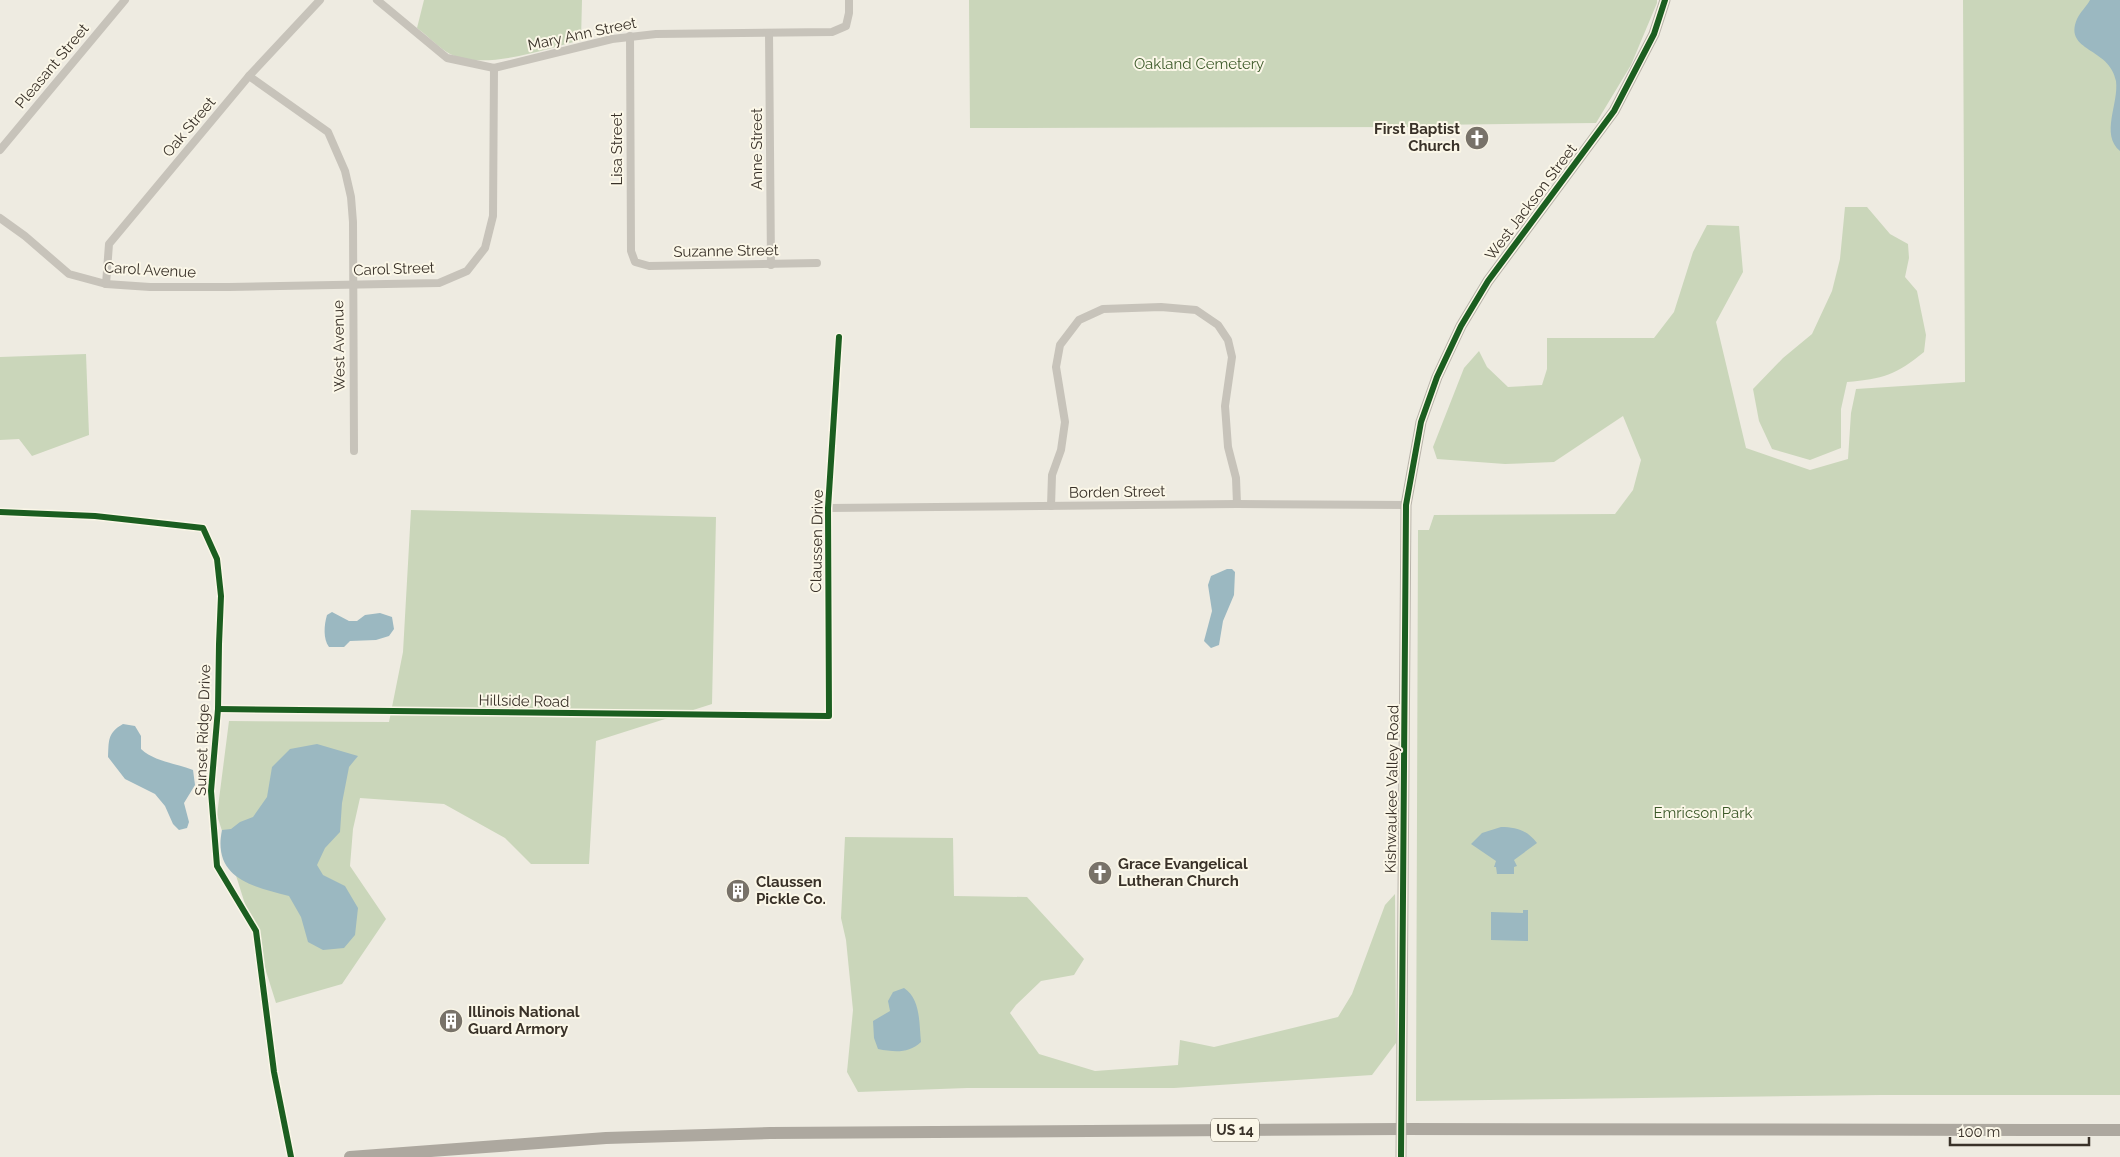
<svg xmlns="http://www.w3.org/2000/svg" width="2120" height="1157" viewBox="0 0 2120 1157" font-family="Raleway,sans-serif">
<rect width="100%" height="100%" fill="#eeebe1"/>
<g fill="#cad6ba">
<path d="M424,0H582L581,40C546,49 484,71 450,54C439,48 428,36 417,28Z"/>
<path d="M969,0H1657V3L1631,65L1596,123L1429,125L1428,127L970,128Z"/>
<path d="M1963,0H2120V1095H1881L1416,1101L1418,530H1429L1434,515L1615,514L1633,490L1641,460L1623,416L1554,462L1505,464L1437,459L1433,447L1464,368L1479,351L1487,367L1508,387L1542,385L1547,369V338H1654L1674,312L1693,252L1707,225L1739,226L1743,272L1716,322L1746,448L1810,470L1848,459L1851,413L1856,389L1965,382Z"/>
<path d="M1845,207H1867L1890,234L1908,244L1909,258L1905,277L1917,291L1926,335L1924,352C1896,375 1883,379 1847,382L1841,409V448L1810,460L1772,449L1759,421L1753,389L1783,358L1812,334L1832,291L1840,259Z"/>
<path d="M86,354L89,435L32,456L19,439L0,440V357Z"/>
<path d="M411,510L716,517L712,704L596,741L589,864H531L505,838L444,804L360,798L353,829L350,866L386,919L342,984L276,1003L217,815L229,721L389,722L403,652Z"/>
<path d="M845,837L953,838L954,896L1027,897L1084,959L1074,975L1041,981L1016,1005L1010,1013L1039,1054L1095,1071L1178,1065L1180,1040L1214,1047L1338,1017L1352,994L1385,905L1395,894L1396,1043L1372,1075L1174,1088H967L858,1092L847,1072L853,1010L846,940L841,918Z"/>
</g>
<g fill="#9bb8c1">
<path d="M2090,0H2120V151C2100,134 2119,104 2116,81C2110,47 2063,52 2077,19C2080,12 2087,6 2090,0Z"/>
<path d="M1227,569H1232L1235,572L1234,595L1223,621L1219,645L1211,648L1204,641L1212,611L1208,585L1211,576Z"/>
<path d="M332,612L349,621H357L365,615L380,613L392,617L394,629L389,636L376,640L350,641L344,647H329C323,639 324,625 327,615Z"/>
<path d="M123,724L135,726L141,736V749C155,762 176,763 193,770L195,785L184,803L189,822L187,828L179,830L173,824L165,806L155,794L125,779L108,757C109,741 107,733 123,724Z"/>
<path d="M317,744L358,756L349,767L342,803L340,832L325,848L317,865L323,875L345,886L358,908L355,935L344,948L323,950L308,942L301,917L289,896C253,887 212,878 222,830L231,829L240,822L253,817L267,797L272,767L290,749Z"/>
<path d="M1501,827C1516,827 1527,830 1537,843L1514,860L1517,866L1514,867V874H1497L1496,867H1494L1496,861L1471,844L1482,833Z"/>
<path d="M1523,910H1528V941L1491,940V912L1523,913Z"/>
<path d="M904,988C921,999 919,1024 921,1042C908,1054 894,1052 878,1049L874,1038L873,1021L890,1011L888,1001L893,992Z"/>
</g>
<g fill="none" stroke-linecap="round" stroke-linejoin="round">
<g stroke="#c7c3ba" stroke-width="8">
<path d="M377,0L447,58L494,68L612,39L656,34L832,32L846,26L849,13V0"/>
<path d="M769,33L771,265"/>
<path d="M630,36L631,251L635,262L649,266L817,263"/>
<path d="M249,76L328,132L345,171L351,197L353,222L354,451"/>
<path d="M0,150L125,0"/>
<path d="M0,218L25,236L69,274L106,284L150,287H229L439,283L467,271L485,248L493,216L494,68"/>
<path d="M106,284L109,244L249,76L320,0"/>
<path d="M1051,506L1052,475L1061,450L1065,422L1056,367L1060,345L1079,320L1103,309L1161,307L1196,310L1218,325L1228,340L1232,357L1225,406L1228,447L1236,478L1237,504"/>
<path d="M828,508L1237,504L1406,505"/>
<path d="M0,512L95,516L203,528L217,559L221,596L219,644L218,709L211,791L217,866L256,931L274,1072L291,1157"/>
<path d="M218,709L829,716L828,508L839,337"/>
</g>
<path stroke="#b8b3aa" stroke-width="11" d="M1401,1157L1406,505L1421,422L1437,377L1461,326L1488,281L1614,111L1654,34L1665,0"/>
<path stroke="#ada89f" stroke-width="12" d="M350,1157L606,1138L770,1133L1401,1129L2120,1130"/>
<g stroke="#fbf7e8" stroke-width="9">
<g id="cycleway">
<path d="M0,512L95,516L203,528L217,559L221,596L219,644L218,709L211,791L217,866L256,931L274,1072L291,1157"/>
<path d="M218,709L829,716L828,508L839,337"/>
<path d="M1401,1157L1406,505L1421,422L1437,377L1461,326L1488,281L1614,111L1654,34L1665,0"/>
</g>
</g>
<use href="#cycleway" stroke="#1b5e20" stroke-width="6"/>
</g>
<defs>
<g id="church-disc" transform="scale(1.25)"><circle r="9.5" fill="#787269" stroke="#fbf7e8"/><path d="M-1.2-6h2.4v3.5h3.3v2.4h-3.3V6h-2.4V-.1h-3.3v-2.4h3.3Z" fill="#fff"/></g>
<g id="building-disc" transform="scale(1.25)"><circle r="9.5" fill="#787269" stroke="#fbf7e8"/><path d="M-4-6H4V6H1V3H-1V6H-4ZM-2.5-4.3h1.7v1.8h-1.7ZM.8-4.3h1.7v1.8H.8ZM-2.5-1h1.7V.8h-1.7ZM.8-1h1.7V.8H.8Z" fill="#fff"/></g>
</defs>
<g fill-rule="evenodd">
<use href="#church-disc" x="1477" y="138"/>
<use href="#church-disc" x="1100" y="873"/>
<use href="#building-disc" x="738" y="891"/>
<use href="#building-disc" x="451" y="1021"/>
</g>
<g text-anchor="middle" stroke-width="4" stroke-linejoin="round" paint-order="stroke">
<rect fill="#fbf7e8" stroke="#736c62" stroke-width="1" x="1211" y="1118.5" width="48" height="23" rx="4"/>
<g font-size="14" font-weight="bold" fill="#393128">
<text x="1235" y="1135">US 14</text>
</g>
<g font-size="15" fill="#393128" stroke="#fbf7e8">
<text transform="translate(582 34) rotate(-12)" y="5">Mary Ann Street</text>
<text transform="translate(52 66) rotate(-50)" y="5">Pleasant Street</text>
<text transform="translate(189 127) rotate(-50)" y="5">Oak Street</text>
<text transform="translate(617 149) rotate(-90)" y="5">Lisa Street</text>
<text transform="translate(757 149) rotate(-90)" y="5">Anne Street</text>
<text transform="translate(1531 202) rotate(-53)" y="5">West Jackson Street</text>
<text transform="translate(726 251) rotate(-1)" y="5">Suzanne Street</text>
<text transform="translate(394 269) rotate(-2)" y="5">Carol Street</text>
<text transform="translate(150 270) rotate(3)" y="5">Carol Avenue</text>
<text transform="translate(339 346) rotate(-91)" y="5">West Avenue</text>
<text transform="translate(1117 492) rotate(-1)" y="5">Borden Street</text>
<text transform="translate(817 541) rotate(-89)" y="5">Claussen Drive</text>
<text transform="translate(524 701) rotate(1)" y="5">Hillside Road</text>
<text transform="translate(203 730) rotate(-88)" y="5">Sunset Ridge Drive</text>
<text transform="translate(1392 789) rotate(-89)" y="5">Kishwaukee Valley Road</text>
</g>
<g font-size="15" fill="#3c5929" stroke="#fbf7e8">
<text x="1199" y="69">Oakland Cemetery</text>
<text x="1703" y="818">Emricson Park</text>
</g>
<g font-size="15" font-weight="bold" fill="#393128" stroke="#fbf7e8" text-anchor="start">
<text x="1460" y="134" text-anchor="end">First Baptist<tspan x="1460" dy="17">Church</tspan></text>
<text x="1118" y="869">Grace Evangelical<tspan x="1118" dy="17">Lutheran Church</tspan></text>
<text x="756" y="887">Claussen<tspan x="756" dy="17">Pickle Co.</tspan></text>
<text x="468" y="1017">Illinois National<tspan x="468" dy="17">Guard Armory</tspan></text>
</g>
</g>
<path d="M1950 1137v8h139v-8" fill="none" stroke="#393128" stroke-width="2.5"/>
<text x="1958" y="1137" font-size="15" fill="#393128" stroke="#fbf7e8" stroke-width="4" paint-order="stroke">100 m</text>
</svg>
